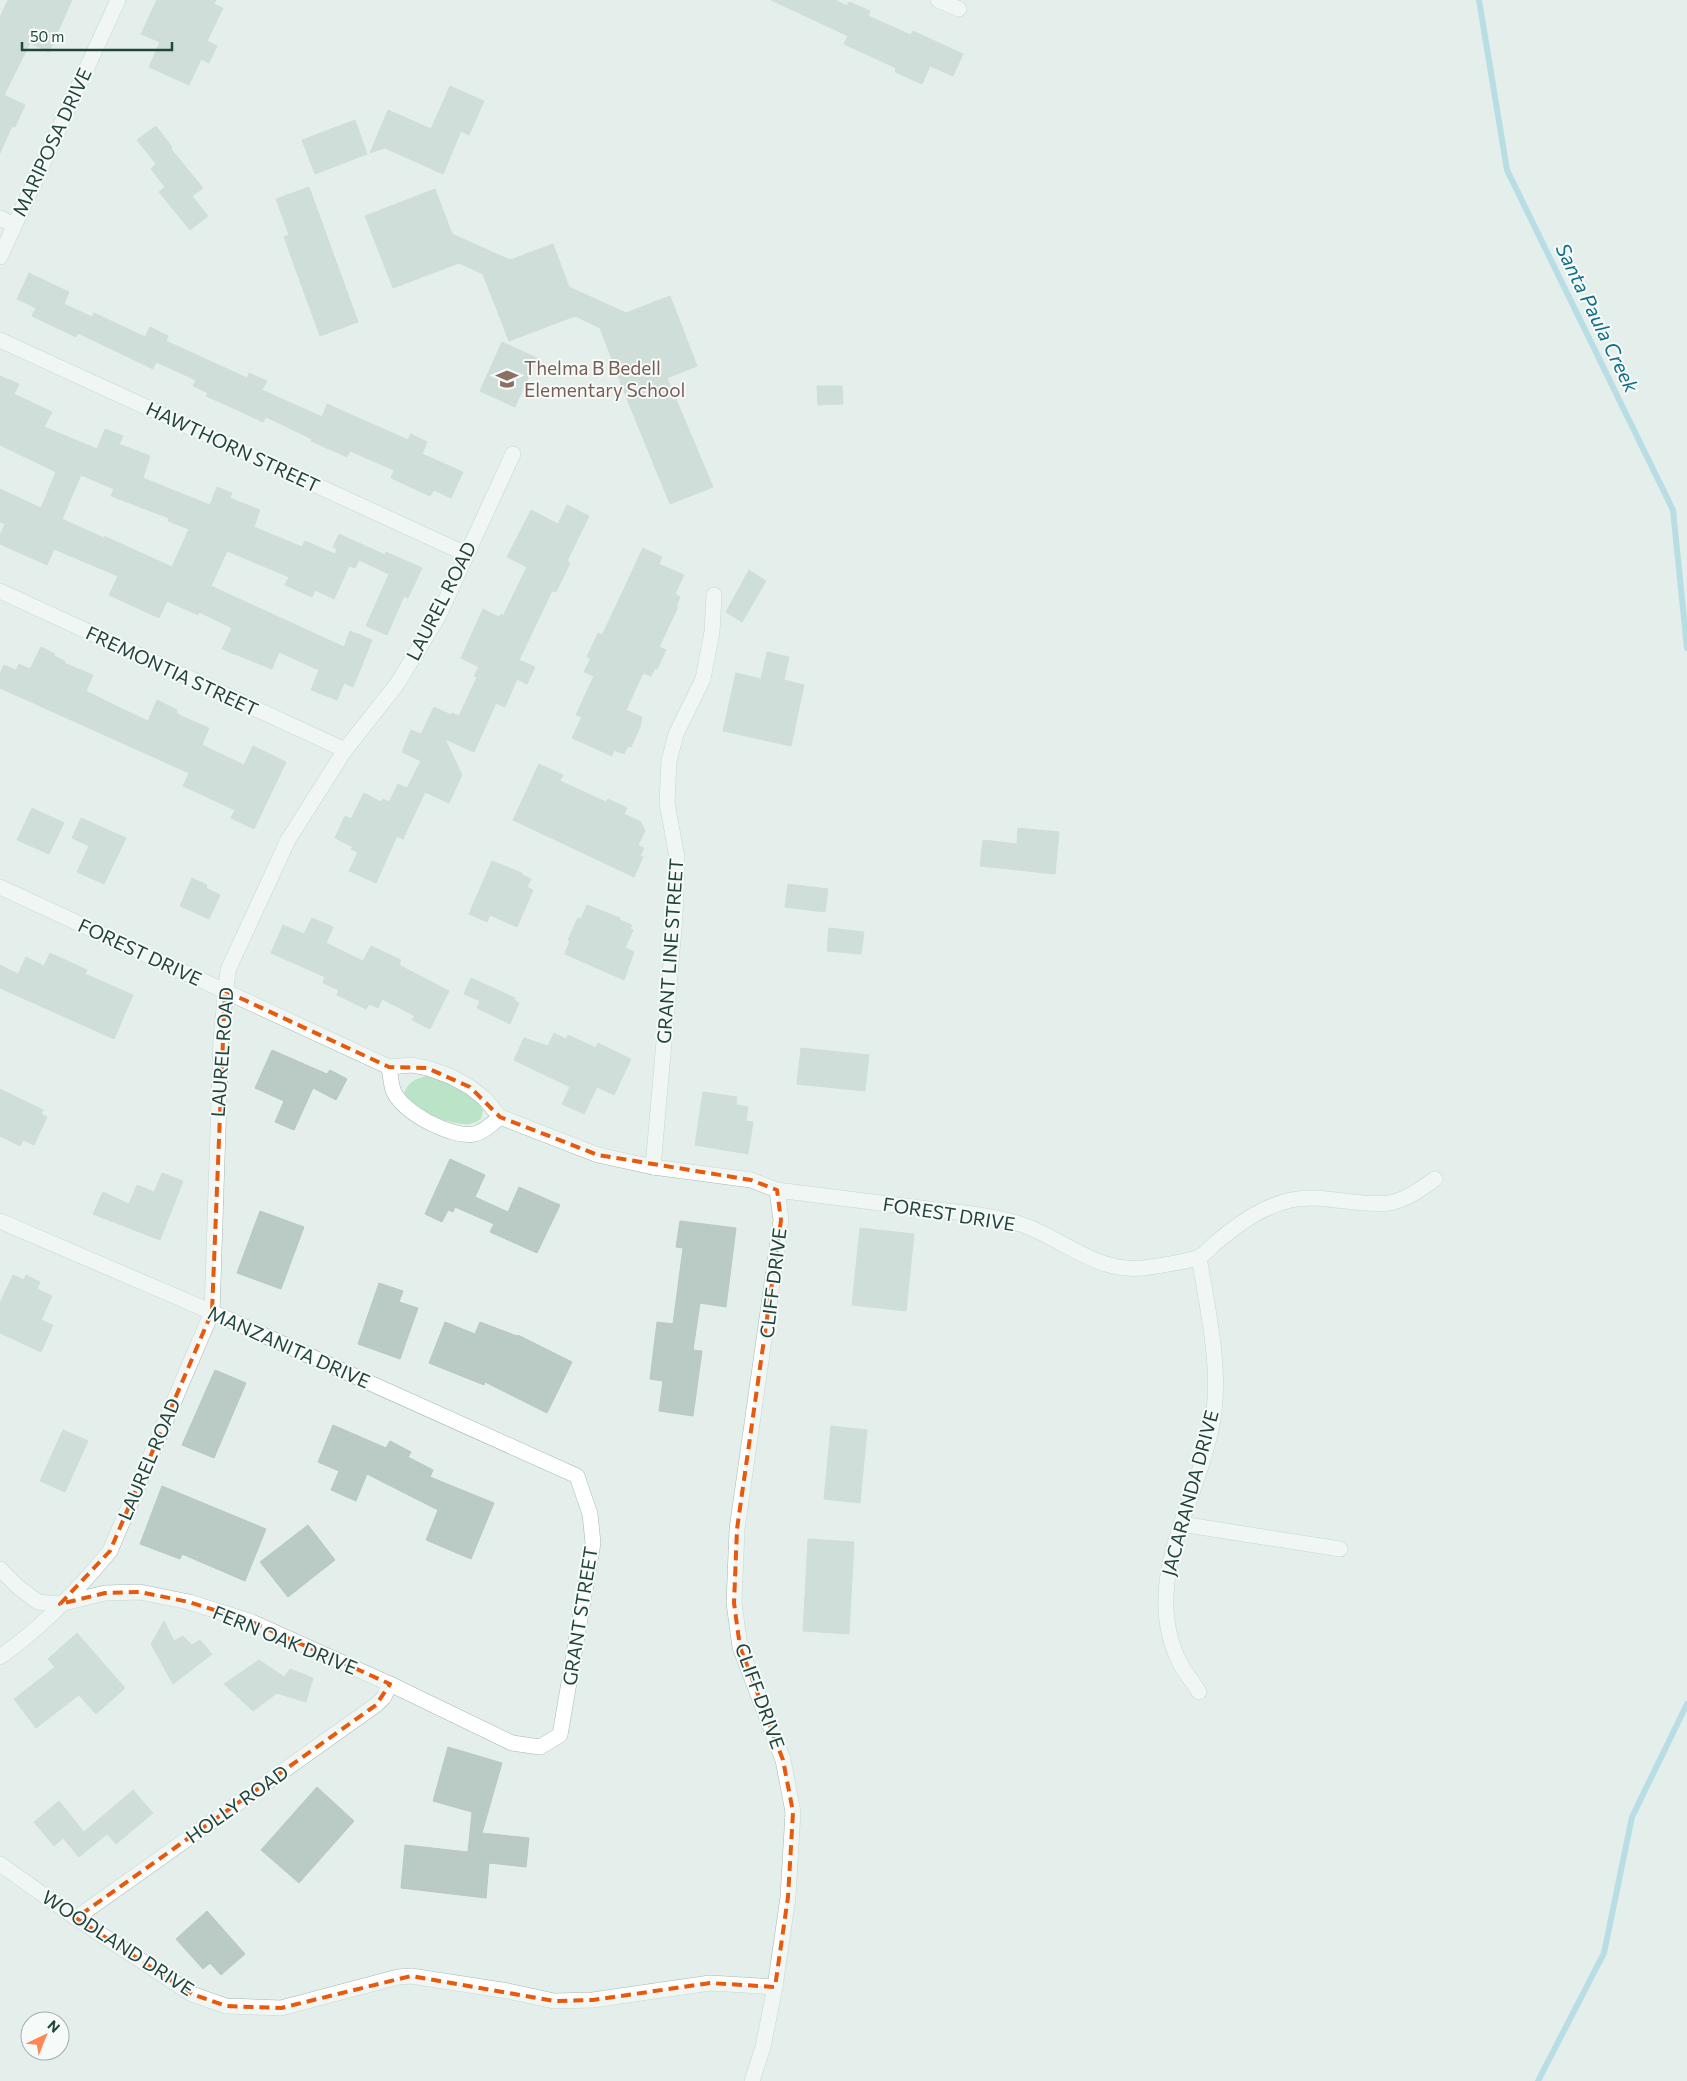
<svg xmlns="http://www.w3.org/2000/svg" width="1687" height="2081" viewBox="0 0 1687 2081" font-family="Commissioner,sans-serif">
<rect width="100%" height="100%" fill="#e4efeb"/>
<path fill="#bbe3c8" d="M427,1076C447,1082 471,1091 483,1110L481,1119C478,1121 474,1123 470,1124C450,1126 414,1110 404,1093C409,1081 415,1079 427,1076Z"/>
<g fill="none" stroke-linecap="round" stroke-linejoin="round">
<g stroke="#86c8db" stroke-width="6">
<path d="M1479,0L1507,170L1673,510L1687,648"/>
<path d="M1538,2081L1604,1953L1632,1817L1687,1704"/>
</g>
</g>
<g fill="#b9cbc4" stroke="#b6cac3" fill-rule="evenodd">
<path d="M8,0H72L49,52L30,43L4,95L25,105L15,127L12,126L0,153V17Z"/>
<path d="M157,0H216L214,4L223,8L207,41L217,46L209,63L201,59L189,85L149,67L160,42L141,34Z"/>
<path d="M771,0H835L847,6L849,2L870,11L868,16L911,35L913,31L963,54L953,76L930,66L922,84L895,72L896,68L844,44L848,36Z"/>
<path d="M450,86L484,101L469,135L461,131L443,174L385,148L370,153L388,110L431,129Z"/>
<path d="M355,120L367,154L315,174L302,140Z"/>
<path d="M156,126L172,147L171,149L203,188L192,196L208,216L190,230L159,192L165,187L151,169L156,164L137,140Z"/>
<path d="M309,187L358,322L320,336L284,237L289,235L276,199Z"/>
<path d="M435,189L452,234L510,260L553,244L569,287L626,313L670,296L697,366L667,378L713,487L670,504L625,394L600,328L575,316L509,341L483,274L459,263L393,288L365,216Z"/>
<path d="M29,273L69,292L64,304L92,317L94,313L145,337L150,327L168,336L166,341L247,378L249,373L267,381L262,390L322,417L327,404L408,440L411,434L427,442L422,454L463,472L451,498L434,490L430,496L391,478L394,470L350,451L347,457L311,441L312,439L266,417L263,422L233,408L206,396L208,393L193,386L196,380L156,362L153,369L78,333L76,337L32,316L36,308L17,299Z"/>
<path d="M502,342L537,358L515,407L480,391Z"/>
<path d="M0,376L19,384L14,394L52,412L44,427L97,449L105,429L123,436L119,444L150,456L143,478L210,505L217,487L232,493L230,498L260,510L254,527L302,547L305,541L335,554L337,549L333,547L339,534L385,555L386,552L422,568L408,598L404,596L387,635L366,626L389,574L359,560L355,568L349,566L334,599L315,590L312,597L285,585L289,577L227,551L211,586L344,647L350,631L372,640L353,687L344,683L337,700L311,690L319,670L279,652L272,669L222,649L232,628L199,612L198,615L167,601L159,618L109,595L118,576L54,549L47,565L0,544V535L5,524L0,522V489L41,508L56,472L0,445ZM81,475L114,489L111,496L169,518L168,521L189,529L172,567L104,536V538L62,519Z"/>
<path d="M817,386H842L843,404L818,405Z"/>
<path d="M567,505L589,516L567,561L570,563L556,592L552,591L519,660L535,667L527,684L517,679L505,707L496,703L474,752L445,739L462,775L449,803L425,792L403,839L397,836L376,883L349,871L358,852L351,849L353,847L335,838L345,816L351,819L364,793L381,802L383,799L389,802L398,784L407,788L421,761L402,752L411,730L421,734L434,707L451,715L452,713L459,716L477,677L474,676L479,667L461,658L483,609L499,617L501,614L503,616L527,567L507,557L531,510L558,524Z"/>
<path d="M643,548L662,557L659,564L684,575L675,594L680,597L676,607H678L659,647L666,650L657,669L655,668L651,676L643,673L626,710L642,717L640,727L631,747L628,746L624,754L614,750L612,756L572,738L582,717L576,715L594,676L584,672L591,658L587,657L598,633L602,635L608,623Z"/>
<path d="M749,570L766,581L742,622L726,612Z"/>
<path d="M41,647L55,654L54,656L65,661L64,663L93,675L86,691L116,706L148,721L157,700L177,710L176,712L181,716L209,728L202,745L244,765L253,746L286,762L254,829L231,818L235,810L183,786L189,773L0,688V674L4,665L16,670L19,664L30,669Z"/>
<path d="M767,652L789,657L784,680L804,685L791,746L723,731L736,673L761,679Z"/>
<path d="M539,764L563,775L560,781L606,802L608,799L627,808L624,814L641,822L645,831L638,845L644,848L640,856L643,857L634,877L513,820Z"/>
<path d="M32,808L64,823L49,854L17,840Z"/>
<path d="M81,818L126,838L104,884L77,872L89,846L72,838Z"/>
<path d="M1018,828L1059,832L1055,874L980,866L983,840L1017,844Z"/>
<path d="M492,861L522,873V875L531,879L527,887L533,890L517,927L490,915L487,922L469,914Z"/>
<path d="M192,878L207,885L206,888L220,895L209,919L180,906Z"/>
<path d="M788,884L828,889L825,912L785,907Z"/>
<path d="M587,905L620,918V920L632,925L630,928L633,930L625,948L634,952L624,980L565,954L570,941L568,940L578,918L581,919Z"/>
<path d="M312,918L333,927L326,943L363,961L371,946L401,960L399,965L449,991L430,1029L412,1020L415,1016L382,999L378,1008L369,1004L366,1009L337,995L339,990L323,983L325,977L271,953L283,925L304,934Z"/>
<path d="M829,928L864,932L861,954L827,951Z"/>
<path d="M50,953L87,970L85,974L133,995L114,1039L0,988V965L18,974L26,957L44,966Z"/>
<path d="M471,978L515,998L514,1000L519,1003L510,1024L477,1008L480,1001L464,994Z"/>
<path d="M554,1033L566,1039L568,1035L596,1048L598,1043L631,1059L614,1095L597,1087L584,1114L562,1104L570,1087L514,1060L524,1038L548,1046Z"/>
<path d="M801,1048L869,1055L865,1091L797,1084Z"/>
<path d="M272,1050L327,1074L330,1070L347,1079L336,1100L313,1088L294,1130L275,1122L284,1101L255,1088Z"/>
<path d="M0,1089L43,1110L41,1114L47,1117L34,1145L23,1140L20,1146L0,1136Z"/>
<path d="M703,1092L737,1097L736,1105L748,1107L746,1121L753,1122L748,1154L695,1145Z"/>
<path d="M450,1159L485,1175L475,1197L508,1212L519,1187L560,1205L537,1253L490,1232L494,1224L455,1207L453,1212L448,1210L442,1222L425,1214Z"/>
<path d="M162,1173L183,1181L160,1240L93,1214L103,1192L129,1204L137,1185L154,1192Z"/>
<path d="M260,1211L304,1227L281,1289L237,1273Z"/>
<path d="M680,1221L736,1228L726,1307L700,1303L693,1350L702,1351L693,1416L659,1411L663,1381L650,1379L657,1322L673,1324L683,1248L676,1247Z"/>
<path d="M860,1228L914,1234L906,1311L852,1305Z"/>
<path d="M13,1275L24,1280L26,1275L40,1282L37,1289L52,1296L41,1320L53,1325L41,1352L0,1333V1303Z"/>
<path d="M379,1283L403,1291L399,1302L418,1308L400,1359L358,1344Z"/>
<path d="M445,1322L475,1334L480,1322L517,1336L518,1335L572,1362L547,1413L485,1382L484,1385L429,1363Z"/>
<path d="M215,1370L246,1383L214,1458L182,1445Z"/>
<path d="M333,1425L386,1448L390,1441L411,1452L408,1457L433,1470L430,1477L494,1503L471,1559L426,1540L438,1510L367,1474L356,1501L331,1490L339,1471L318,1462Z"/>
<path d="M831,1426L867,1430L860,1503L824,1499Z"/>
<path d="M63,1430L88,1441L65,1492L40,1481Z"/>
<path d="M162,1486L266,1529L245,1581L182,1554L180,1559L140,1544Z"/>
<path d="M308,1525L335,1560L288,1597L260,1562Z"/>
<path d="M808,1539L854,1542L849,1634L803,1631Z"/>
<path d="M164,1621L174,1641L183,1636L192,1645L200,1640L212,1654L173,1684L151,1644Z"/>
<path d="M77,1633L125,1688L96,1714L79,1695L36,1728L14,1699L55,1667L48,1659Z"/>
<path d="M259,1660L284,1677L290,1669L313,1678L306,1702L277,1693L253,1711L224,1684Z"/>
<path d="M448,1747L502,1763L482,1833L529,1838L526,1867L489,1863L486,1898L401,1888L405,1845L468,1852L472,1812L433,1801Z"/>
<path d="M317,1787L354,1821L299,1883L261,1850Z"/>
<path d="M133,1790L153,1813L116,1844L107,1834L79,1857L63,1838L54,1846L34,1822L59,1801L84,1832Z"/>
<path d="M207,1911L245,1954L221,1975L210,1963L203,1969L176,1939Z"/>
</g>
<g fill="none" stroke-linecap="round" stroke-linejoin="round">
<g stroke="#a6b8b3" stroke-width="16">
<g id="minor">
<path d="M938,0L959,9"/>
<path d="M0,218L14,225"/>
<path d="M0,257L118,0"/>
<path d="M0,340L466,554"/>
<path d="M0,591L345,750"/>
<path d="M0,887L389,1067L412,1065L427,1068L450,1076L470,1087L485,1099L500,1117L598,1155L653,1167L751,1180L777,1190C825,1196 872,1202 920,1208C952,1212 986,1214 1017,1223C1061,1236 1094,1273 1143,1268C1156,1266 1188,1262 1199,1257C1206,1254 1212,1245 1219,1240C1240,1223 1263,1206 1291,1200C1324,1193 1356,1207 1389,1203C1406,1200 1421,1189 1435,1179"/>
<path d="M389,1067C390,1074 391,1083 393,1090C401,1112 451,1138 474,1134C484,1132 493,1123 500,1117"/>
<path d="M653,1167L675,917L677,857L667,803L669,761L676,734L703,679L712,632L714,595"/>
<path d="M0,1221L212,1312L577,1476L590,1514L593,1543L560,1735L540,1747L512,1743L390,1684L252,1622L189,1602L140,1592L105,1593L60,1604L38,1602L18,1587L0,1569"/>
<path d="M1199,1257C1207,1305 1220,1363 1214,1411C1204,1495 1137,1578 1180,1663C1185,1673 1193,1682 1199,1692"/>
<path d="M1181,1524L1340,1549"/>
<path d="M0,1657C41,1628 78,1590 110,1551L212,1312L221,1038L228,970L288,840L345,750L397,684L438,617L513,454"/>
<path d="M0,1864L76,1918L192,1994L226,2006L281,2008L398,1977L411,1976L508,1991L554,2001L593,2000L710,1983L775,1987"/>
<path d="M76,1918L376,1705L384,1697L390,1684"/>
<path d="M752,2081L763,2047L775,1987L788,1897L793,1812L783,1760L740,1647L734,1603L737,1529L781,1220L777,1190"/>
</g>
</g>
<use href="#minor" stroke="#fff" stroke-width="15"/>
</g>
<path d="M0 0H1687V2081H0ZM225,991L389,1067L427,1068L470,1087L500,1117L598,1155L751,1180L777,1190L781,1220L737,1529L734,1603L740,1647L783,1760L793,1812L788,1897L775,1987L710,1983L593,2000L554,2001L411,1976L281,2008L226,2006L192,1994L76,1918L376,1705L390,1684L252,1622L189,1602L140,1592L105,1593L60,1604L110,1551L212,1312Z" fill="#e4efeb" fill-opacity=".55" fill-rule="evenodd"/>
<path fill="none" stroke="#e8590c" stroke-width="4" stroke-dasharray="10 6" stroke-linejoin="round" d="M225,991L389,1067L427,1068L470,1087L500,1117L598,1155L751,1180L777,1190L781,1220L737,1529L734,1603L740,1647L783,1760L793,1812L788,1897L775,1987L710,1983L593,2000L554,2001L411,1976L281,2008L226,2006L192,1994L76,1918L376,1705L390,1684L252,1622L189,1602L140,1592L105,1593L60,1604L110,1551L212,1312Z"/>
<defs>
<g id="school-bare" transform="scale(1.725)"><path d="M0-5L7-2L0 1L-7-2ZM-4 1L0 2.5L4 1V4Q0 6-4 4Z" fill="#8d6e63" stroke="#f6fbf9" stroke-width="2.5" paint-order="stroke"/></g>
</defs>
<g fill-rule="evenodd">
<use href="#school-bare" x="507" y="379"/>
</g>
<g text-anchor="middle" stroke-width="4" stroke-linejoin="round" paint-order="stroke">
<g font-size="19" fill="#21443d" stroke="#f6fbf9">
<text transform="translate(52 142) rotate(-65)" y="7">MARIPOSA DRIVE</text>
<text transform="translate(233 447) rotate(25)" y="7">HAWTHORN STREET</text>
<text transform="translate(441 601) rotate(-63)" y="7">LAUREL ROAD</text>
<text transform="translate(172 671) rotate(25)" y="7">FREMONTIA STREET</text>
<text transform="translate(670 951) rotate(-86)" y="7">GRANT LINE STREET</text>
<text transform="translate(140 952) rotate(25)" y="7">FOREST DRIVE</text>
<text transform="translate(222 1052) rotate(-86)" y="7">LAUREL ROAD</text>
<text transform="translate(949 1214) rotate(9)" y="7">FOREST DRIVE</text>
<text transform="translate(773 1283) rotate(-83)" y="7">CLIFF DRIVE</text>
<text transform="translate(289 1347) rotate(24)" y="7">MANZANITA DRIVE</text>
<text transform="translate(149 1459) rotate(-67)" y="7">LAUREL ROAD</text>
<text transform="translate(1190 1493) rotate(-75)" y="7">JACARANDA DRIVE</text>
<text transform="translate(580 1616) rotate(-81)" y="7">GRANT STREET</text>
<text transform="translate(285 1640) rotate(22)" y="7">FERN OAK DRIVE</text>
<text transform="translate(760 1696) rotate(70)" y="7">CLIFF DRIVE</text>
<text transform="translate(237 1804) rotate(-35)" y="7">HOLLY ROAD</text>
<text transform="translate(118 1943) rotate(33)" y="7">WOODLAND DRIVE</text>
</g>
<g font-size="19" fill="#785e54" stroke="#f6fbf9" text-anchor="start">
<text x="524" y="375">Thelma B Bedell<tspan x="524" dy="22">Elementary School</tspan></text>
</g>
<g font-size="20" font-style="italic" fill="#126e89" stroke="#f6fbf9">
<text transform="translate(1597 318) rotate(64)" y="7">Santa Paula Creek</text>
</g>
</g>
<g transform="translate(45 2036) rotate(43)"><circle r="24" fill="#f6fbf9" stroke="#a1b2ae"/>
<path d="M0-4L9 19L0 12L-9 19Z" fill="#ff8753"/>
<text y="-8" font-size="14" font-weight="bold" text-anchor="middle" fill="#21443d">N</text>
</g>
<path d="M22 42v8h150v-8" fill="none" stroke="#21443d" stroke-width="2.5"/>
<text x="30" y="42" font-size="15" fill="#21443d" stroke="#f6fbf9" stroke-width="4" paint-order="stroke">50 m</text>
</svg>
